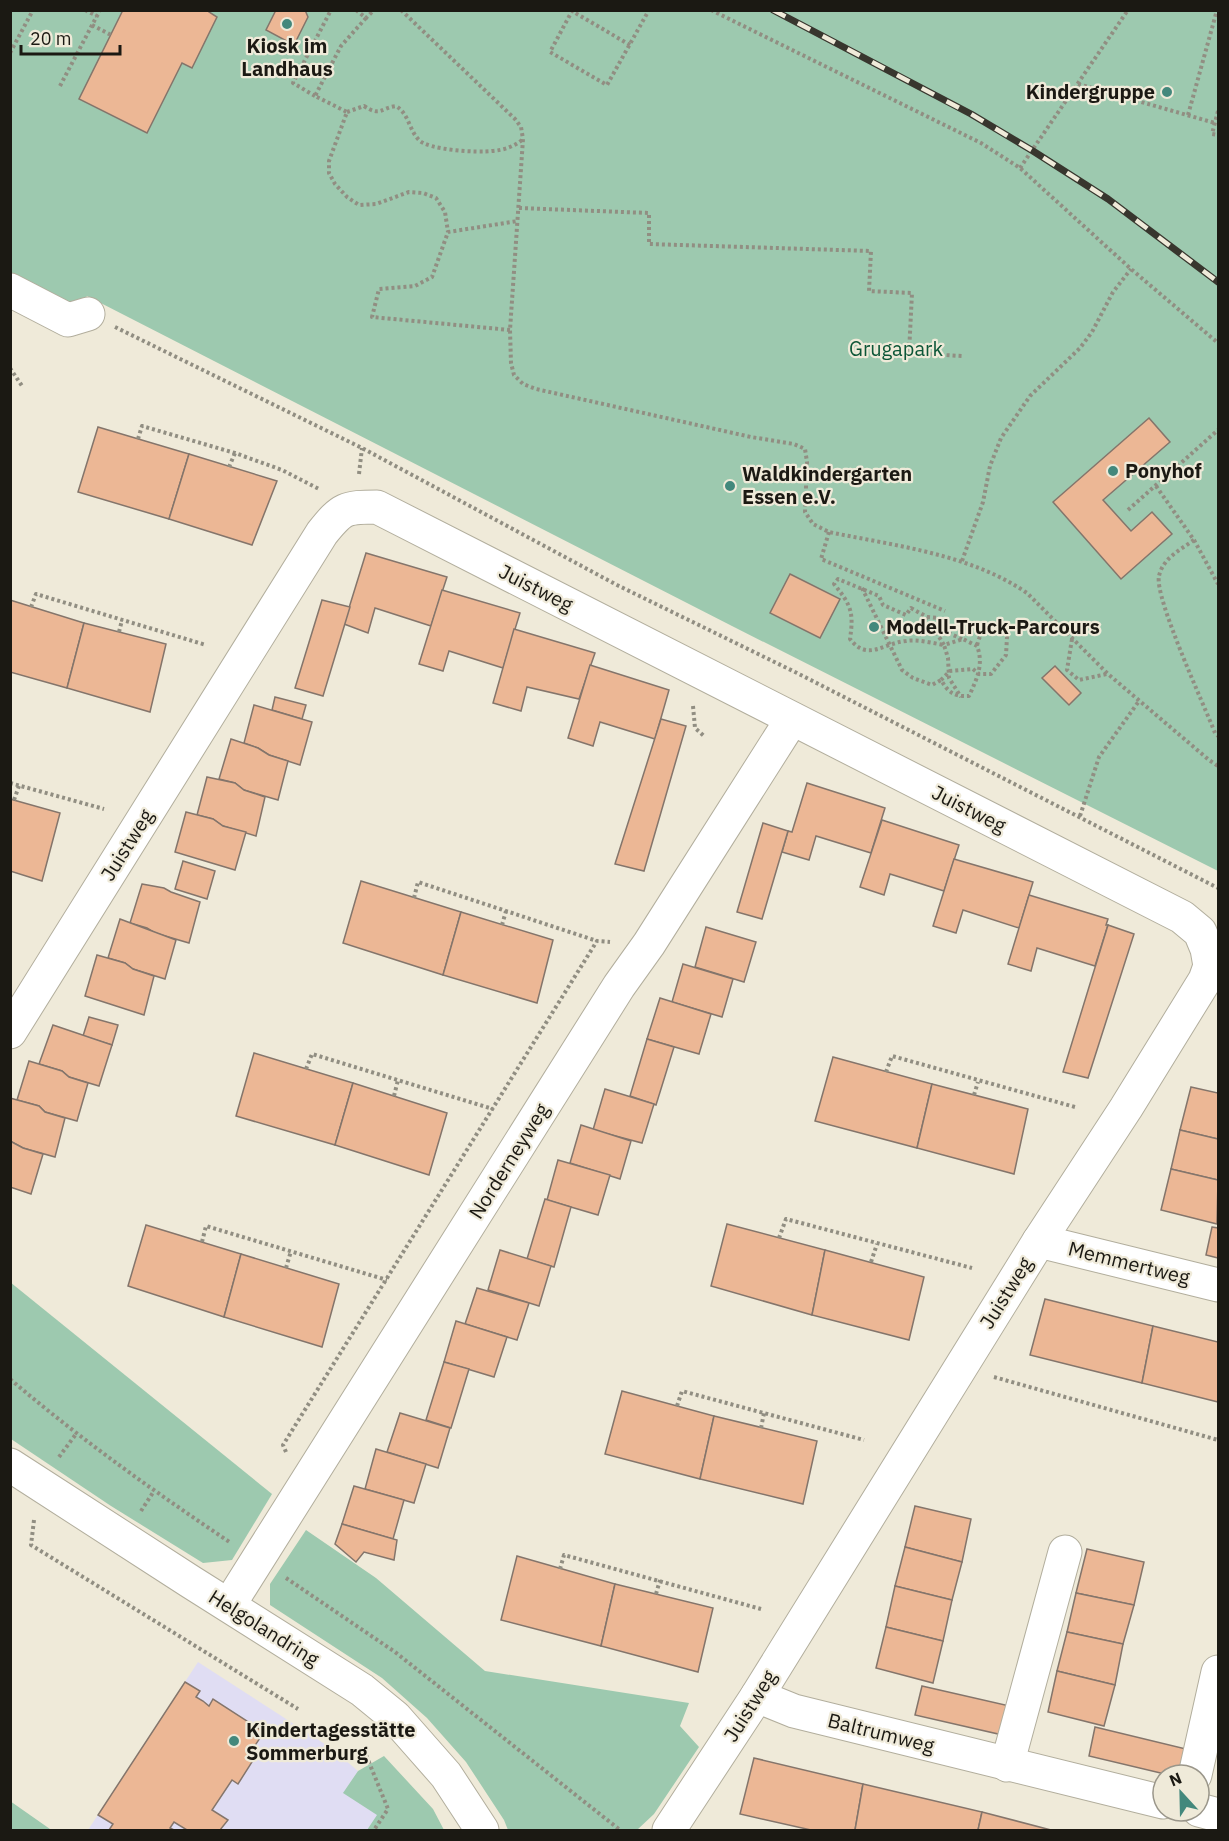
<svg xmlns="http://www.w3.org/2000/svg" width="1229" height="1841" viewBox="0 0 1229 1841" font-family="'IBM Plex Sans',sans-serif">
<rect width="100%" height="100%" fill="#efead9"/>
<path fill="#e0ddf3" d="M198,1662L331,1748L358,1771L344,1793L378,1815L367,1830H88Z"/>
<g fill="#9dc9af">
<path d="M10,11H1218V871L732,626L87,296L78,308L11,273Z"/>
<path d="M10,1282L272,1494L232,1560L203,1563L111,1506L11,1439Z"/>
<path d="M306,1530L376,1578L485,1671L689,1703L680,1726L699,1747L654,1814L637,1830H508L504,1820L466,1762L427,1718L382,1678L270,1605V1584Z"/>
<path d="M384,1756L433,1809L444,1830H367L377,1815L343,1793L358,1771Z"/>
<path d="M10,1801L50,1829L58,1830H11Z"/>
</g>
<g fill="#ecb795" stroke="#84756b" stroke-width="1.5">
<path d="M123,10H210L209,12L217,17L192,68L182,63L147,133L79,99Z"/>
<path d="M276,10H305L308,17L294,45L266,30Z"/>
<path d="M1149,418L1170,442L1103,500L1131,531L1152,512L1172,534L1121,579L1053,502Z"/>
<path d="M98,427L189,454L169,519L78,492Z"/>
<path d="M189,454L277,481L252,545L169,519Z"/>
<path d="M366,553L447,577L431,626L375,608L368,633L344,624Z"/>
<path d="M790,574L840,599L820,638L770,613Z"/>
<path d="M442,590L520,613L503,668L449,651L443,671L419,664Z"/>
<path d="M10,600L84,623L67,688L10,672Z"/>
<path d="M322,600L350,607L323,696L295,688Z"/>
<path d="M84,623L166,644L150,712L67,688Z"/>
<path d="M514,629L595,653L579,699L527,687L521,711L493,703Z"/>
<path d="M590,665L669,690L655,739L600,722L593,746L568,738Z"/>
<path d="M1055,666L1081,693L1069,705L1042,678Z"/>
<path d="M275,697L306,705L302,719L272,710Z"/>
<path d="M254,705L312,722L300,765L269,755L258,748L244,743Z"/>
<path d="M661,719L686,726L644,871L615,864Z"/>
<path d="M231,739L258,748L269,755L288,761L278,800L244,790L235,783L219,779Z"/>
<path d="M207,777L235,783L244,790L265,797L256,836L223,826L213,819L197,815Z"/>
<path d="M807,783L885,808L871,853L816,836L809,860L782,852L788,831L792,832Z"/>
<path d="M10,799L60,813L42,881L10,871Z"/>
<path d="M186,812L213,819L223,826L246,832L235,870L175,852Z"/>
<path d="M882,820L959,845L944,891L890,874L884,895L860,887Z"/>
<path d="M763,823L788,831L762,919L737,912Z"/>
<path d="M954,859L1033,882L1019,928L963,910L956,933L933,926Z"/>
<path d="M183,861L215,871L207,899L175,889Z"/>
<path d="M361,881L461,912L443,975L343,943Z"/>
<path d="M142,884L164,888L171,892L200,902L189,943L155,933L147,928L130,923Z"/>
<path d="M1029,895L1108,919L1106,925H1108L1095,966L1037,948L1031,971L1008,964Z"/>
<path d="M461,912L553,940L537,1003L443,975Z"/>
<path d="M120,919L176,940L165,979L133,969L125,963L108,958Z"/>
<path d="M1108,925L1134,934L1088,1078L1063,1072Z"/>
<path d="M706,927L756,942L744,982L695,967Z"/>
<path d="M97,955L125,963L133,969L154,976L144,1015L85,996Z"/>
<path d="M683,964L733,979L722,1017L672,1002Z"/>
<path d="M660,998L711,1014L699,1054L647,1039Z"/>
<path d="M89,1017L118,1025L112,1045L83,1036Z"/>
<path d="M53,1025L112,1045L99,1086L69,1077L62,1071L39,1064Z"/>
<path d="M647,1039L674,1047L656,1105L630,1096Z"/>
<path d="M254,1053L353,1083L335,1145L236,1116Z"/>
<path d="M833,1057L932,1084L917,1148L815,1121Z"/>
<path d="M29,1061L62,1071L69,1077L88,1083L77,1121L45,1112L39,1106L17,1100Z"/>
<path d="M353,1083L447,1113L429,1175L335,1145Z"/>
<path d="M932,1084L1028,1109L1014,1174L917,1148Z"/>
<path d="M1191,1087L1218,1093V1139L1180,1130Z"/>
<path d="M605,1089L654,1104L642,1143L593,1130Z"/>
<path d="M10,1098L39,1106L45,1112L65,1118L55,1157L23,1148L10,1141Z"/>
<path d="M581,1125L631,1141L620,1179L570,1163Z"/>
<path d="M1180,1130L1218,1139V1180L1171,1169Z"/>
<path d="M10,1141L23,1148L43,1154L31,1194L10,1187Z"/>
<path d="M558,1160L610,1175L598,1215L547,1200Z"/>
<path d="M1171,1169L1218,1180L1217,1224L1161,1210Z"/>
<path d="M545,1199L571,1207L554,1267L527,1259Z"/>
<path d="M727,1224L825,1250L812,1315L711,1286Z"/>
<path d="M146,1225L241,1254L224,1317L128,1286Z"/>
<path d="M1212,1227L1218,1228V1258L1206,1255Z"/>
<path d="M500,1250L551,1266L539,1306L488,1290Z"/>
<path d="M825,1250L924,1277L909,1340L812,1315Z"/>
<path d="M241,1254L339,1284L322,1347L224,1317Z"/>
<path d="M477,1288L529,1303L517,1340L465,1324Z"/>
<path d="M1045,1299L1153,1326L1142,1383L1030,1355Z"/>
<path d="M456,1321L507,1337L494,1377L444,1362Z"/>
<path d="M1153,1326L1218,1342V1402L1142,1383Z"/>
<path d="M444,1362L469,1369L451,1428L426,1420Z"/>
<path d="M622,1391L714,1416L700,1479L605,1454Z"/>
<path d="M400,1413L450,1428L438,1468L387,1452Z"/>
<path d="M714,1416L817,1441L803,1504L700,1479Z"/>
<path d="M376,1449L426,1464L414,1503L365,1489Z"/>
<path d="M354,1486L404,1500L393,1539L342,1524Z"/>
<path d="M915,1506L971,1519L962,1562L905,1547Z"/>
<path d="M342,1524L397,1540L394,1560L364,1552L356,1562L335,1544Z"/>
<path d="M905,1547L962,1562L952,1600L895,1586Z"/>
<path d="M1087,1549L1144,1562L1134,1605L1076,1593Z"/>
<path d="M517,1556L615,1584L601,1646L501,1620Z"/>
<path d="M615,1584L713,1608L698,1672L601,1646Z"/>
<path d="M895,1586L952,1600L943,1641L886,1627Z"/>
<path d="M1076,1593L1134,1605L1123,1644L1067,1632Z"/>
<path d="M886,1627L943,1641L933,1683L876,1668Z"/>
<path d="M1067,1632L1123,1644L1115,1685L1057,1671Z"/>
<path d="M1057,1671L1115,1685L1104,1726L1048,1712Z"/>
<path d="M185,1682L200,1691L196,1697L203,1701L209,1706L213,1699L264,1732L252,1750L257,1754L238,1784L232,1780L212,1810L228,1820L220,1830H187L174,1822L170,1828L174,1830H109L113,1824L98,1815Z"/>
<path d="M922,1686L1014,1707L1007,1736L915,1715Z"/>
<path d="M1095,1727L1186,1749L1180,1775H1169L1089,1756Z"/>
<path d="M754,1758L863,1784L855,1830H811L740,1814Z"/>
<path d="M863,1784L982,1812L978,1830H855Z"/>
<path d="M982,1812L1051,1830H978Z"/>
</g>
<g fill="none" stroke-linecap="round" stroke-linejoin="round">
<g stroke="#b2ae9d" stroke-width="35">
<g id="minor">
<path d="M10,290L68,320L88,314"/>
<path d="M10,1032L322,533C342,508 345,507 377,507L1182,917L1200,932L1207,949L1210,966L1205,980L1126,1108L1039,1241L757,1696L669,1830"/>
<path d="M1039,1241L1218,1285"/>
<path d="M10,1465L191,1582L362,1690L395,1717L446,1775L482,1830"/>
<path d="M229,1605L619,986L649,944L792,719"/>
<path d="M757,1696L794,1711L1163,1802"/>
<path d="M1007,1765L1065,1552"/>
<path d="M1195,1775L1218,1672"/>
<path d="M1199,1810L1218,1815"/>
</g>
</g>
<g stroke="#918e82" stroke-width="4" stroke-dasharray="3 3" stroke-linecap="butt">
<path d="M85,10L97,16"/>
<path d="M356,10L366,18L374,10"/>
<path d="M401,10L515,119L521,127L523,139L510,330L511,363L514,375L523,384L536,389L751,437L794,444L805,449L807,462L805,512L813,524L829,532C896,546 970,554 1027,593L1108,674L1209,760L1218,766"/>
<path d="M711,10L981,143L1020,168L1131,269L1218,343"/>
<path d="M366,18L341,46L315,96L347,112L329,161V173L335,184L347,197L359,205L376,204L409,192L423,193L436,198L445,212L448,232"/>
<path d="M92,25L111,35"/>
<path d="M630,45L572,11L550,52L607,85L649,10"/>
<path d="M10,53L33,10"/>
<path d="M1078,84L1215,123"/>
<path d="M60,86L100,10"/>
<path d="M315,96L293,83L331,10"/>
<path d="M1218,111L1212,134L1218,135"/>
<path d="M347,112L364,106C381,117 380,108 396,106C409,114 409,130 419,140C428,150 478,153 492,151C504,150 513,147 522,140"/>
<path d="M1188,115L1217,10"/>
<path d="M1020,168L1128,10"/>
<path d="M519,208L649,213V244L871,251L869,291L912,293L909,353L962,356"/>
<path d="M115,327L362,448L617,585L797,673L1218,888"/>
<path d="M510,330L372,317L379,289L415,286L432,277L448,232L518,221"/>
<path d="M10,368L22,386"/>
<path d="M138,439L142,426L235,453L282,470L319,489"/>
<path d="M229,467L235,453"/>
<path d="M359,474L362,448"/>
<path d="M1156,486L1194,540L1218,584"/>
<path d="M1128,510L1218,430"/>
<path d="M829,532L821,559L945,611"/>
<path d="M1194,540C1180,550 1163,558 1159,576C1154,597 1205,707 1215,733L1218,736"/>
<path d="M962,561L983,502L990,466L1001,438L1030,396L1080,348L1092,332L1113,292L1131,269"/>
<path d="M862,588L902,670L913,678L932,685L941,680C948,692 954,697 969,696C977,679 984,664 977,646L963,639L944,645L927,617L911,608L906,615L883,605L879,596L838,579L834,584C851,605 854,612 850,639C868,662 883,643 906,641C918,639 932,643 944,645L948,658L949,678L961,697"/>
<path d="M31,607L36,594L206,645"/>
<path d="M927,617L938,618L944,631L962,639"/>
<path d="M119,632L122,620"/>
<path d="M1072,639L1067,670L1079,680L1107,674"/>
<path d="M973,669L979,674H991L1006,655L1007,637L999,628C985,630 980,631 977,646"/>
<path d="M693,706L695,728L704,736"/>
<path d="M10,783L104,809"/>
<path d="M14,800L19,786"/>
<path d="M1080,816L1099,757L1139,701"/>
<path d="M414,898L418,882L597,941"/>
<path d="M502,925L506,911"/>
<path d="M306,1069L312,1054L493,1109"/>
<path d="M886,1072L892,1056L1075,1107"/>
<path d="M974,1095L978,1082"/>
<path d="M394,1096L398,1080"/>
<path d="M779,1238L786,1219L972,1268"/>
<path d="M202,1242L206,1226L387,1280"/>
<path d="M871,1262L877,1244"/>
<path d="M286,1268L291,1251"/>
<path d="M994,1377L1218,1440"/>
<path d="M10,1379C80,1439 155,1492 231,1543"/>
<path d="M677,1406L682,1391L864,1440"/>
<path d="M761,1428L764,1413"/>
<path d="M286,1452L283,1445L597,941L610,942"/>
<path d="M59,1457L76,1434"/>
<path d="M141,1511L154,1491"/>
<path d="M34,1520L31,1545L298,1709"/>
<path d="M560,1569L564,1555L761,1609"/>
<path d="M286,1578L395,1652L620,1830"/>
<path d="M656,1594L660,1580"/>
<path d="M364,1750L388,1809L374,1830"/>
</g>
<use href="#minor" stroke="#fff" stroke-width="33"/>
<g stroke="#38362e" stroke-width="7">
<path id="rail" d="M773,10L971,114L1033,151L1108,199L1218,282"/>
</g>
<use href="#rail" stroke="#efead9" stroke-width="4.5" stroke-dasharray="14" stroke-linecap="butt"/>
<path stroke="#918e82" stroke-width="4" stroke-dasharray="3 3" stroke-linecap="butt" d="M941,680L950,671L973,669"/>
</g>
<g fill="#43887c" stroke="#efead9" stroke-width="2">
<circle cx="287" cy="24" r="6"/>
<circle cx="1167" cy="92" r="6"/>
<circle cx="1113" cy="471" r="6"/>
<circle cx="730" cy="486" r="6"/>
<circle cx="874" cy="627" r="6"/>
<circle cx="234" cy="1741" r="6"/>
</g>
<g text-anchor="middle" stroke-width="4.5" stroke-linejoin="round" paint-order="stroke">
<g font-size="20" font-weight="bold" fill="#1b1913" stroke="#efead9" text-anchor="start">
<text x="287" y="53" text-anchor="middle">Kiosk im<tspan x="287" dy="23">Landhaus</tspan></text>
<text x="1155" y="99" text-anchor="end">Kindergruppe</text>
<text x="1125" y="478">Ponyhof</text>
<text x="742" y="481">Waldkindergarten<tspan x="742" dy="23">Essen e.V.</tspan></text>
<text x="886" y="634">Modell-Truck-Parcours</text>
<text x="246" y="1737">Kindertagesstätte<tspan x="246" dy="23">Sommerburg</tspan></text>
</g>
<g font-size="20" fill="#0c5637" stroke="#efead9">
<text x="896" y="356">Grugapark</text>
</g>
<g font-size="20" fill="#1b1913" stroke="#efead9">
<text transform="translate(536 588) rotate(27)" y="7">Juistweg</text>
<text transform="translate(969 809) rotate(27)" y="7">Juistweg</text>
<text transform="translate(127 845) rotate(-58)" y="7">Juistweg</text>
<text transform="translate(509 1161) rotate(-58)" y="7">Norderneyweg</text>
<text transform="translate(1129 1263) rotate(14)" y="7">Memmertweg</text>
<text transform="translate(1006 1293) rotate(-58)" y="7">Juistweg</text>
<text transform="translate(264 1628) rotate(32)" y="7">Helgolandring</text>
<text transform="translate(750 1706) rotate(-58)" y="7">Juistweg</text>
<text transform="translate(881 1733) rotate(14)" y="7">Baltrumweg</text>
</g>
</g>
<rect width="1229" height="1841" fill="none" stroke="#1b1913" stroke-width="24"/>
<g transform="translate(1181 1793) rotate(338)"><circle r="28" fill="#efead9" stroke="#9a968a" stroke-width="1.5"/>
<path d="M0-4.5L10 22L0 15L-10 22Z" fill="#43887c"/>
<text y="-9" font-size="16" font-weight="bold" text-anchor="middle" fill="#1b1913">N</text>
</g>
<path d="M21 45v9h99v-9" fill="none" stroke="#1b1913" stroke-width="3"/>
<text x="30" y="45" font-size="18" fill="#1b1913" stroke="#efead9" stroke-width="4.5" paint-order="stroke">20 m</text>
</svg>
